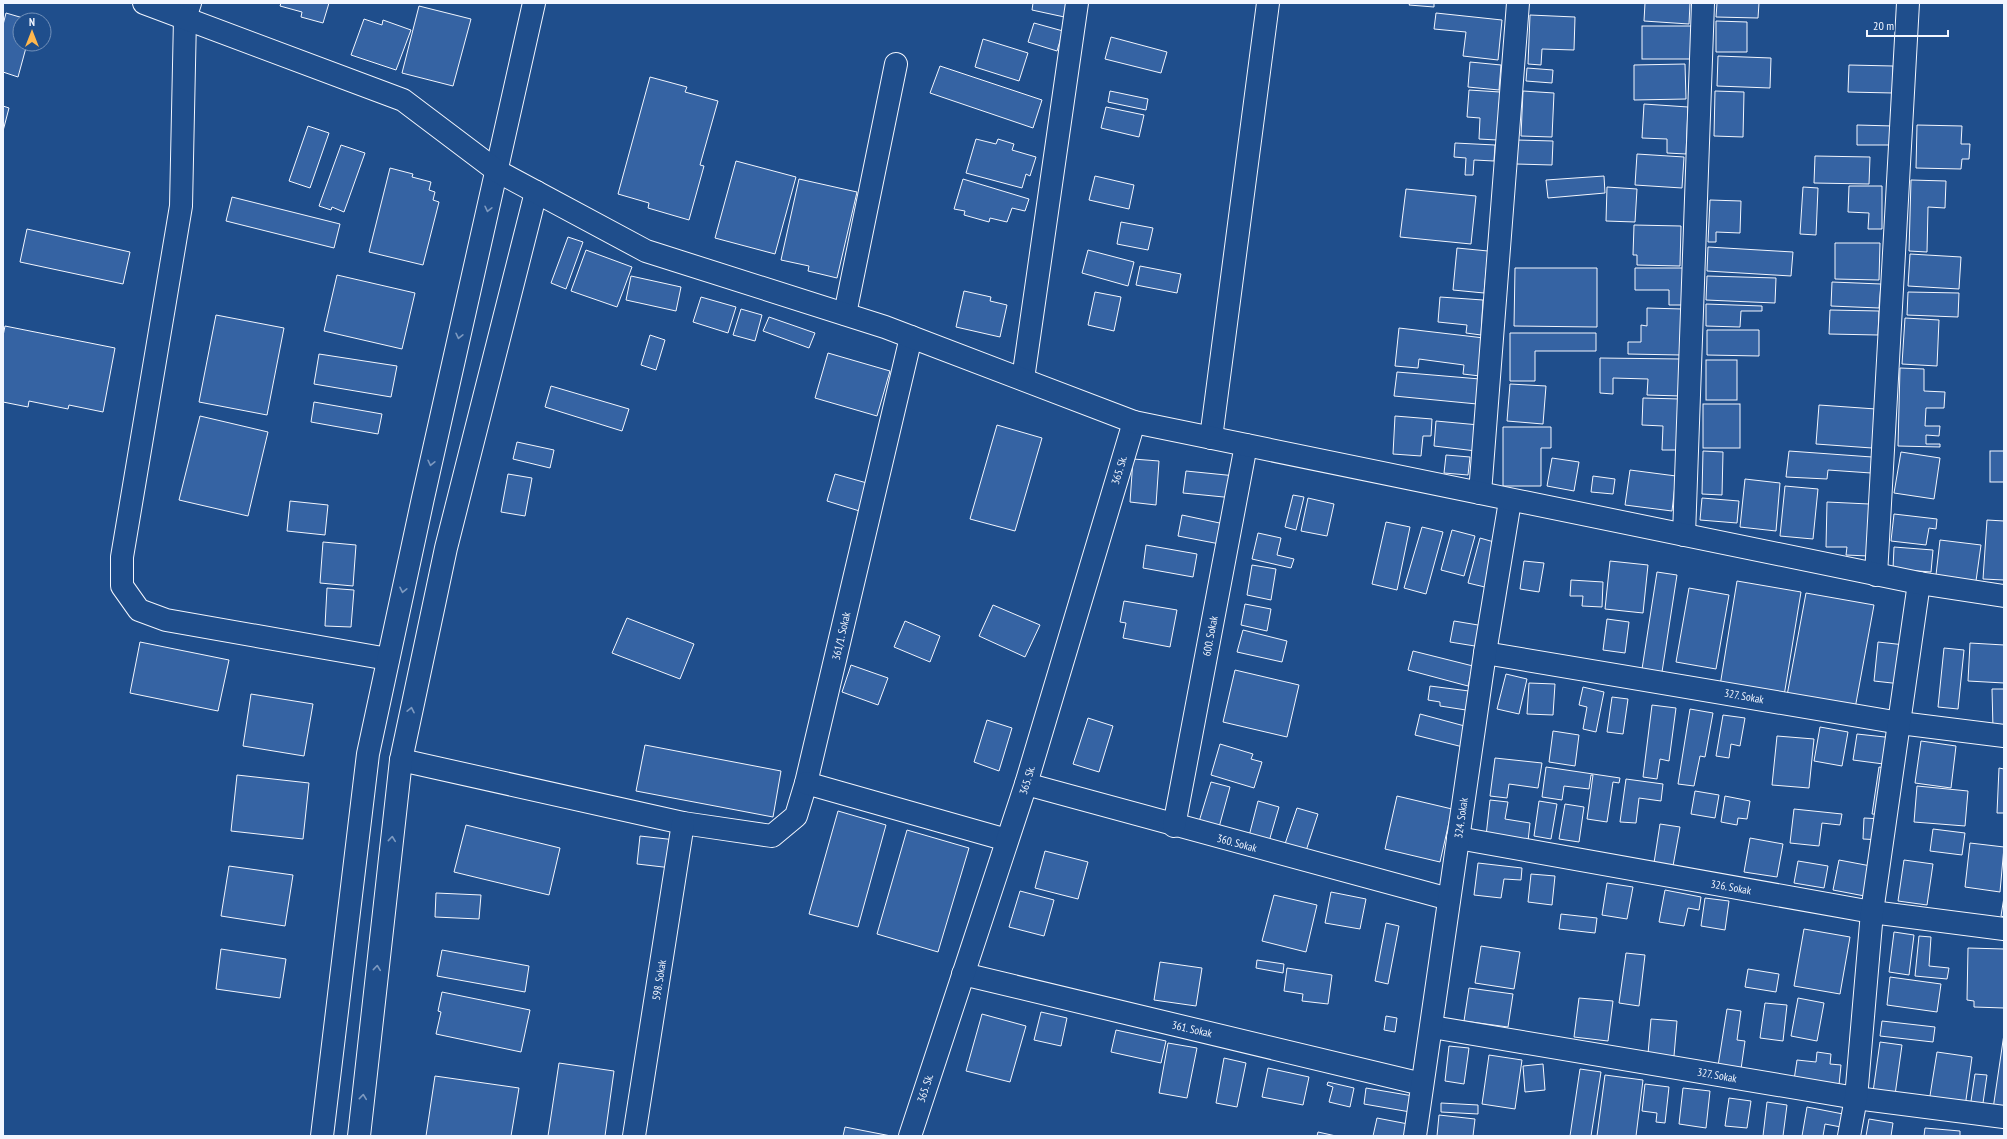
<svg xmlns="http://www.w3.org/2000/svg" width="2007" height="1139" viewBox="0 0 2007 1139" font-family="'PT Sans Narrow',sans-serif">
<rect width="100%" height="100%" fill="#1f4e8c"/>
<g fill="#3563a3" stroke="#f2f6ff">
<path d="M281,3H329L323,23L301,17L302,12L280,6Z"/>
<path d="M1033,3H1072L1069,18L1032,10Z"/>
<path d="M1410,3H1434V7L1409,5Z"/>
<path d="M1645,3H1690L1689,24L1644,21Z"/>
<path d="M1717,3H1759L1758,18L1716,17Z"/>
<path d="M419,6L471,19L453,86L402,73Z"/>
<path d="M6,13L30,20H20V44H27L18,77L3,72V25Z"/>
<path d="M1436,13L1502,20L1498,60L1463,56L1466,32L1434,29Z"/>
<path d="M1530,15L1575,17L1574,50L1542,49L1541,65L1528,64Z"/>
<path d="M364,19L382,25L383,20L411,30L396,70L351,55Z"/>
<path d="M1716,21L1747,22V52H1716Z"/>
<path d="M1034,23L1063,31L1057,51L1028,42Z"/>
<rect x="1642" y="26" width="51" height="33"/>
<path d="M1111,37L1167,52L1161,73L1105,59Z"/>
<path d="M983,39L1028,53L1019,81L975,67Z"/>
<path d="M1718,56L1771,58L1770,88L1717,86Z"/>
<path d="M1470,62L1501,65L1499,90L1468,87Z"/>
<path d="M1685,64L1686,99L1634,100V65Z"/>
<path d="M1849,65L1893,66V93L1848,92Z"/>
<path d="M940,66L1042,100L1033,128L930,93Z"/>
<path d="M1527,68L1553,70L1552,83L1526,81Z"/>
<path d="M650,77L687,87L685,92L718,101L700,165L704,166L689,220L648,208L649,203L618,194Z"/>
<path d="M1469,90L1500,92L1497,140L1479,139L1480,118L1467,117Z"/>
<path d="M1110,91L1148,99L1146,110L1108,102Z"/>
<path d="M1523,91L1554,93L1552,137L1521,136Z"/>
<path d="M1715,91L1744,92L1743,137L1714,136Z"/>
<path d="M1644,104L1688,107L1686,154L1667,153V139L1642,138Z"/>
<path d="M3,106L9,108L3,131Z"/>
<path d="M1106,107L1144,115L1139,137L1101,128Z"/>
<path d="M1857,125L1893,126L1892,145H1857Z"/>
<path d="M1917,125L1962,126L1961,144H1970L1969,159H1962L1961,169L1916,168Z"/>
<path d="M308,126L329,133L310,188L289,181Z"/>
<path d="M976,139L996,144L998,139L1014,144L1012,150L1036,157L1030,176L1026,174L1022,188L966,173Z"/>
<path d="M1517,140L1553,141L1552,165L1516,164Z"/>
<path d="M1455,143L1495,145L1494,161L1474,160L1473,175H1465L1466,158L1454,157Z"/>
<path d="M341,145L365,153L344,212L332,207L331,210L319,206Z"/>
<path d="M1637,154L1684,157L1682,188L1635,185Z"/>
<path d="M1815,156L1870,157L1869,184L1814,183Z"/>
<path d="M736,161L796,177L775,254L715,238Z"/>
<path d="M390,168L413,174L412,177L431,182L429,190L435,192L433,200L439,202L423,265L369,252Z"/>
<path d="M1095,176L1134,185L1129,209L1089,200Z"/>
<path d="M1604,176L1605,193L1548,198L1546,180Z"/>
<path d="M799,179L857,192L837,278L808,271L809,266L781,260Z"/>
<path d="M963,179L1029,199L1025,211L1012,208L1007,222L990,218L989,222L964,215L965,211L954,209Z"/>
<path d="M1911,180L1946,181L1945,208L1928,207L1927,252L1909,251Z"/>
<path d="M1849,186H1882V229H1868L1869,213L1848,212Z"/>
<path d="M1607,187L1637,189L1635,222L1606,221Z"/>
<path d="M1803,187L1818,188L1816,235L1800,234Z"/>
<path d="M1406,189L1476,196L1471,244L1400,237Z"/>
<path d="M232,197L340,224L334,248L226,221Z"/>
<path d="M1710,200L1741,201L1740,233L1716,232V242H1708Z"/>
<path d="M1121,222L1153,228L1148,250L1117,244Z"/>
<path d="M1634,225L1681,226L1680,266L1637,265V255H1633Z"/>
<path d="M27,229L130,252L123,284L20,262Z"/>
<path d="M568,237L583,242L566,289L551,283Z"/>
<path d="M1835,243H1880L1879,280L1835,279Z"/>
<path d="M1708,247L1793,252L1791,276L1707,271Z"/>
<path d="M1457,248L1488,251L1484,293L1453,290Z"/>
<path d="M586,250L632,267L617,307L571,291Z"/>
<path d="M1088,250L1134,262L1128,286L1082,273Z"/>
<path d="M1910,254L1961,257L1959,289L1908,286Z"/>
<path d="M1140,266L1181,274L1177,293L1136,285Z"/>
<path d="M1515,268H1597V327L1514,326Z"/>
<path d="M1635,268H1683V305H1669V290H1635Z"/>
<path d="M337,275L415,293L402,349L324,331Z"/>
<path d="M631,276L681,287L676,311L626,300Z"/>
<path d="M1707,276L1776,278L1775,303L1706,300Z"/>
<path d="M1832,282L1881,284L1879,308L1831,306Z"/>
<path d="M964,291L991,297L990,301L1007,305L1000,337L956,327Z"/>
<path d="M1095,292L1121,297L1114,331L1088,325Z"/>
<path d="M1908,292L1959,293L1958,317L1907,315Z"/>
<path d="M701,297L736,307L728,333L693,322Z"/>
<path d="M1440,297L1483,300L1481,335L1466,333L1467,325L1438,322Z"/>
<path d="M1706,304L1762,306V311H1741L1740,327L1706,326Z"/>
<path d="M1647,308L1682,309L1681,355L1628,354V342H1641V325L1647,326Z"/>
<path d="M741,309L762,315L755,341L733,335Z"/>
<path d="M1830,310L1879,311L1878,335L1829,334Z"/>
<path d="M216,315L284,328L267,415L199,402Z"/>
<path d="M769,317L815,333L809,348L763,331Z"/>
<path d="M1905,318L1939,320L1937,366L1902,364Z"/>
<path d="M5,326L115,348L103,412L69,405L68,409L29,401L28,407L3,402V336Z"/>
<path d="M1399,328L1484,338L1480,376L1463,374L1464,365L1419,359L1418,368L1395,366Z"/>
<path d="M1707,330H1759V356L1707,355Z"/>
<path d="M1510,333H1596V351H1535V381H1510Z"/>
<path d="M650,335L665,340L656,370L641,365Z"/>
<path d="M828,353L890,371L877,416L815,398Z"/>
<path d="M319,354L397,366L391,397L314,384Z"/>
<path d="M1600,358L1681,359V396L1647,395L1648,379L1613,378V394L1600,393Z"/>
<rect x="1706" y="360" width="31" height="40"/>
<path d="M1900,368L1924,369V391L1945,392L1944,408H1926L1925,426H1940L1939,436L1926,435V444H1940V447L1898,446Z"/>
<path d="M1397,372L1480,379L1477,404L1394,396Z"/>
<path d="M1510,384L1546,386L1543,424L1507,421Z"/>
<path d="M551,386L629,409L622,431L545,407Z"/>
<path d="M1643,398L1680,399L1678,450H1662L1663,426L1642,425Z"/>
<path d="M314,402L382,414L378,434L311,422Z"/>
<rect x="1703" y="404" width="37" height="44"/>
<path d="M1819,405L1876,409L1872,448L1816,444Z"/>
<path d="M200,416L268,432L248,516L179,500Z"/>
<path d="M1395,416L1432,419L1431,436H1423L1421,456L1393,454Z"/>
<path d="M1436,421L1479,425L1476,451L1434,446Z"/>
<path d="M997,425L1042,438L1015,531L970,519Z"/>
<path d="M1503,427H1551V448H1541V486H1503Z"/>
<path d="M517,442L554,450L550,468L513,459Z"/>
<path d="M1703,451L1723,452L1722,495L1702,494Z"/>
<path d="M1789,451L1872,457L1871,473L1828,470L1827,479L1786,477Z"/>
<rect x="1990" y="451" width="14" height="31"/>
<path d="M1901,452L1940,458L1934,499L1894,493Z"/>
<path d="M1446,455L1470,457L1468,475L1444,473Z"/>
<path d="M1552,458L1579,462L1574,491L1547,486Z"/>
<path d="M1133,459L1159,461L1156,505L1130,502Z"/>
<path d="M1630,470L1676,476L1672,511L1625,505Z"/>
<path d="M1186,471L1236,476L1234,498L1183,493Z"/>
<path d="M508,474L532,478L525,516L501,512Z"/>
<path d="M835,474L874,485L866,513L827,501Z"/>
<path d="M1593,476L1615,479L1613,494L1591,492Z"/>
<path d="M1745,479L1780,483L1776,531L1740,527Z"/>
<path d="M1785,486L1818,489L1813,539L1780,536Z"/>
<path d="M1293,495L1304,497L1296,530L1285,527Z"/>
<path d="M1308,498L1334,504L1327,536L1301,531Z"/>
<path d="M1702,498L1739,501L1737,523L1700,520Z"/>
<path d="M290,501L328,505L325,535L287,531Z"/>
<path d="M1827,502L1869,504L1868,556L1846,555L1847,547H1826Z"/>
<path d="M1894,514L1937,519L1936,529L1929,528L1926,545L1891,541Z"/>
<path d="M1182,515L1229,525L1225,545L1178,536Z"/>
<path d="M1987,520L2004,521V580L1983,579Z"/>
<path d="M1386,522L1410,527L1397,590L1372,584Z"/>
<path d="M1422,527L1443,532L1426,594L1404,588Z"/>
<path d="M1452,530L1475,536L1464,576L1441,570Z"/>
<path d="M1258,533L1281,538L1277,555L1294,559L1291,568L1252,559Z"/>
<path d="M1480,538L1501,544L1489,588L1468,583Z"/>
<path d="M1940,540L1981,545L1976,581L1936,575Z"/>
<path d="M323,542L356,545L353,586L320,583Z"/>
<path d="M1146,545L1197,554L1193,577L1143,568Z"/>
<path d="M1894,547L1933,550L1931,572L1893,569Z"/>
<path d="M1524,561L1544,563L1539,592L1520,589Z"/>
<path d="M1610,561L1648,565L1643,613L1605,609Z"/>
<path d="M1252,565L1276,569L1271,600L1247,595Z"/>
<path d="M1657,572L1677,575L1662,672L1642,669Z"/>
<path d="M1571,580L1603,582L1602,607L1582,606L1583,596H1570Z"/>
<path d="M1737,581L1801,592L1783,702L1719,692Z"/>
<path d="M327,588L354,590L351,627L325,626Z"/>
<path d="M1689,588L1729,595L1716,669L1676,662Z"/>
<path d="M1806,593L1874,605L1854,714L1786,701Z"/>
<path d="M1124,601L1177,610L1170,647L1123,638L1126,623L1120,622Z"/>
<path d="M1245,604L1271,609L1267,631L1241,625Z"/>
<path d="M993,605L1040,625L1025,657L979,636Z"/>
<path d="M627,618L694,644L680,679L612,653Z"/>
<path d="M1607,619L1629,622L1625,653L1603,650Z"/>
<path d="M905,621L940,636L930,662L894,647Z"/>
<path d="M1454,621L1484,626L1481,647L1450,642Z"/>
<path d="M1243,630L1287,641L1282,662L1237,652Z"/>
<path d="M140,642L229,660L218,711L130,693Z"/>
<path d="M1878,642L1905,645L1901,684L1874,681Z"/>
<path d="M1970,643L2004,645V683L1968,681Z"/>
<path d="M1944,648L1964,650L1958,709L1938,707Z"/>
<path d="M1413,651L1473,666L1468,686L1408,670Z"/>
<path d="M851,665L888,678L878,705L842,692Z"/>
<path d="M1235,670L1299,685L1287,737L1223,722Z"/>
<path d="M1506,674L1527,679L1519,714L1497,709Z"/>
<path d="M1529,683L1555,684L1553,715L1527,714Z"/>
<path d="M1430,686L1469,691L1466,710L1440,706V702L1428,700Z"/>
<path d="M1583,687L1604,692L1596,732L1583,729L1587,707L1579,705Z"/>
<path d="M1992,689H2004V729H1993Z"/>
<path d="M251,694L313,704L304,756L243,746Z"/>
<path d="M1612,697L1628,699L1623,734L1607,732Z"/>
<path d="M1652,705L1676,708L1669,761L1660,759L1657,779L1643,777Z"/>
<path d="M1690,709L1713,713L1705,757L1700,756L1694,786L1678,784Z"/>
<path d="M1420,714L1472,728L1467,748L1415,735Z"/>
<path d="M1723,715L1745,718L1740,746L1731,744L1729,758L1716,756Z"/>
<path d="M1088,718L1113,726L1099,772L1073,764Z"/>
<path d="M987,720L1012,728L999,771L974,762Z"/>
<path d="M1820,727L1848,732L1842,766L1814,761Z"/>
<path d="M1553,731L1579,735L1575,766L1549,762Z"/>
<path d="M1857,734L1894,738L1891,765L1853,760Z"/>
<path d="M1777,736L1814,739L1809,788L1772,785Z"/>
<path d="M1921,741L1956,746L1951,788L1915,783Z"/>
<path d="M1220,744L1253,754L1251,759L1262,762L1254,788L1211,775Z"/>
<path d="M645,745L781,771L773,817L636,791Z"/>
<path d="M1495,758L1542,763L1538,788L1509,784L1507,798L1490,796Z"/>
<path d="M1546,767L1620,778L1619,783L1613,782L1607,822L1587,819L1593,775H1591L1589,789L1564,786L1562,800L1542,797Z"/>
<path d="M1879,767L1892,769L1885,815L1872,814Z"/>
<path d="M1999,768L2004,769V813H1997Z"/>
<path d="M237,775L309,783L303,839L231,831Z"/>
<path d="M1626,779L1663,784L1661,801L1639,798L1636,823L1620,822Z"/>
<path d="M1211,782L1230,787L1218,831L1198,825Z"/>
<path d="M1917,786L1968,791L1965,826L1914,822Z"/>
<path d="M1695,791L1719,795L1715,818L1691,814Z"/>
<path d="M1397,796L1452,809L1440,862L1385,849Z"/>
<path d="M1725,796L1750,801L1747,819L1738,818L1737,825L1721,822Z"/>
<path d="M1490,800L1508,802L1505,819L1530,823L1528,841L1486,836Z"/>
<path d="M1258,801L1279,807L1268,845L1248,840Z"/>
<path d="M1539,801L1557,804L1551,839L1534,836Z"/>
<path d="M1565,804L1584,807L1579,842L1559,839Z"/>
<path d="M1297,808L1318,814L1304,857L1283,850Z"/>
<path d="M1794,809L1842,814L1840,825L1822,823L1819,846L1790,843Z"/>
<path d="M838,811L886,825L858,927L809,914Z"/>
<path d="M1864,818L1883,819L1882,840L1863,839Z"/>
<path d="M1660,824L1680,827L1673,866L1654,863Z"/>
<path d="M466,825L560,848L549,895L454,872Z"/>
<path d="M1933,829L1965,833L1962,855L1930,851Z"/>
<path d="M907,830L969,848L938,952L877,934Z"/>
<path d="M640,836L676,840L672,868L637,864Z"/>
<path d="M1750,838L1783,844L1777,877L1744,872Z"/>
<path d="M1970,843L2004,847L2000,892L1965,887Z"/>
<path d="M1045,851L1088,862L1078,899L1035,888Z"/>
<path d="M1839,860L1876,867L1870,897L1833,890Z"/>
<path d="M1904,860L1933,864L1927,905L1898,901Z"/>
<path d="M1798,861L1828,866L1824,888L1794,883Z"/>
<path d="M1478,863L1522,868L1521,880L1504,879L1501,898L1474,895Z"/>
<path d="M229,866L293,875L285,926L221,916Z"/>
<path d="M1531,874L1555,876L1552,905L1528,902Z"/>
<path d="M1607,883L1633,887L1627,919L1602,915Z"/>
<path d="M1665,890L1701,897L1699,910L1688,908L1684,926L1659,922Z"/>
<path d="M1020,891L1054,900L1044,936L1009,927Z"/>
<path d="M1331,892L1366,899L1360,929L1325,923Z"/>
<path d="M436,893L481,895L479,919L435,917Z"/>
<path d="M1274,895L1317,905L1306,952L1262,941Z"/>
<path d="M2004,897V917L2001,916Z"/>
<path d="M1705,898L1729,901L1725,930L1701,926Z"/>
<path d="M1561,914L1597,918L1595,933L1559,929Z"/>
<path d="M1386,923L1399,926L1388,984L1375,981Z"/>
<path d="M1804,929L1850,937L1840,994L1794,986Z"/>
<path d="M1894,932L1914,935L1909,975L1889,972Z"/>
<path d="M1919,936L1931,937L1929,966L1949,968L1947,979L1915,976Z"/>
<path d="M1481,946L1520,952L1514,989L1475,983Z"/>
<path d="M1968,948L2004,949V1008L1974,1007V1001L1967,1000Z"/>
<path d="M221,949L286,959L280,998L216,989Z"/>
<path d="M442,950L529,966L525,992L437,976Z"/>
<path d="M1626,953L1645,955L1639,1006L1619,1003Z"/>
<path d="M1257,960L1284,964L1283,973L1256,968Z"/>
<path d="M1160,962L1202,968L1196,1006L1154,1000Z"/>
<path d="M1287,968L1332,975L1328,1004L1302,1001L1303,994L1284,991Z"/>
<path d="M1748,969L1779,974L1776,992L1745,987Z"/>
<path d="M1890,977L1941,984L1937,1012L1887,1005Z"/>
<path d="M1469,988L1513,994L1508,1027L1464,1021Z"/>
<path d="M442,992L530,1010L521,1052L436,1034L441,1012L438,1011Z"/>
<path d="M1579,998L1613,1001L1608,1041L1574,1037Z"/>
<path d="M1798,998L1824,1003L1817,1041L1791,1036Z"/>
<path d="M1765,1003L1787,1005L1783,1041L1760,1038Z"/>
<path d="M1727,1009L1741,1011L1737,1040L1745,1041L1741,1069L1718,1066Z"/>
<path d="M1041,1012L1067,1018L1061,1046L1034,1040Z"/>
<path d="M982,1014L1026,1026L1010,1082L966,1071Z"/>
<path d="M1386,1016L1397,1018L1395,1032L1384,1030Z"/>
<path d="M1651,1019L1677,1021L1674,1056L1648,1054Z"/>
<path d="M1882,1021L1935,1027L1933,1042L1880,1036Z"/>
<path d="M1116,1030L1166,1041L1161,1063L1111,1052Z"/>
<path d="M2004,1034V1110L1993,1109Z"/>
<path d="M1880,1042L1902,1045L1895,1095L1873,1092Z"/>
<path d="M1168,1043L1197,1048L1187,1098L1159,1093Z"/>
<path d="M1449,1046L1469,1048L1464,1084L1445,1081Z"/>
<path d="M1817,1052L1831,1054L1830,1064L1841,1065L1839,1085L1794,1080L1797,1060L1816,1062Z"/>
<path d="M1937,1052L1972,1057L1965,1107L1929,1102Z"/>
<path d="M1489,1055L1522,1060L1515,1109L1482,1104Z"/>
<path d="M1224,1058L1246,1063L1237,1107L1216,1103Z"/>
<path d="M559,1063L614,1071L605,1136H548Z"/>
<path d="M1543,1064L1545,1090L1525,1092L1523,1066Z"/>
<path d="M1268,1068L1309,1077L1303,1105L1262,1097Z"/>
<path d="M1580,1069L1601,1072L1591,1136H1570Z"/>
<path d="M1975,1074L1987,1075L1982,1110L1970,1108Z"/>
<path d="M1605,1075L1643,1080L1636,1136H1597Z"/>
<path d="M435,1076L519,1088L511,1136H426Z"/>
<path d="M1328,1082L1354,1088L1350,1107L1329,1102L1333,1087L1327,1085Z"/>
<path d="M1645,1084L1669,1087L1665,1123L1656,1122L1657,1113L1642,1111Z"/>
<path d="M1366,1088L1419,1097L1416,1113L1364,1104Z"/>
<path d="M1683,1088L1710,1091L1706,1128L1679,1124Z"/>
<path d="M1729,1098L1751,1101L1747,1128L1725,1126Z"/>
<path d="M1767,1102L1787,1105L1783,1136H1763Z"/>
<path d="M1441,1103L1478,1105V1114L1441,1112Z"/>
<path d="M1807,1107L1843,1114L1841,1127L1825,1124L1823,1136H1802Z"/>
<path d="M1439,1115L1475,1119L1473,1136H1437Z"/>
<path d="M1377,1118L1408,1124L1406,1136H1373Z"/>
<path d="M1869,1119L1893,1123L1891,1136H1866Z"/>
<path d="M845,1127L891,1136H843Z"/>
<path d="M1925,1128L1960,1131V1136H1924Z"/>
<path d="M1318,1132L1336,1136H1317Z"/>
</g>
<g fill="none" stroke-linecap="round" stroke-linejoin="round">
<g stroke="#f2f6ff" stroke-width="24">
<g id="minor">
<path d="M190,3L185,18L181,206L122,557V586L139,610L166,620L388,659"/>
<path d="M845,314L896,64"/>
<path d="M1023,379L1077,3"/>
<path d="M1211,438L1268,3"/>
<path d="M1480,493L1518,3"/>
<path d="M1684,535L1703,3"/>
<path d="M1876,575L1908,3"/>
<path d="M1485,653L1900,723L2004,736"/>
<path d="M401,760L683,823L772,836L796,816L806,783L911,337"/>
<path d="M806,783L1007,840"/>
<path d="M1026,784L1449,899"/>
<path d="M1174,826L1246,445"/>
<path d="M1458,838L1872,912L2004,929"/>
<path d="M963,974L1422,1084"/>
<path d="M1432,1027L1856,1098L2004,1117"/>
<path d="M634,1136L683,823"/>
<path d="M910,1136L1026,784L1134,422"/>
<path d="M1415,1136L1485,653L1510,501"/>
<path d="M1849,1136L1856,1098L1872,912L1919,583"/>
</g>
</g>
<g stroke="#f2f6ff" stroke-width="24">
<g id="tertiary">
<path d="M322,1136L368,754L423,498L534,3"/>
<path d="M359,1136L401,760L446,548L536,192"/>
</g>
</g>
<g stroke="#f2f6ff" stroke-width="24">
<path id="secondary" d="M144,3L403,100L497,171L646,251L885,327L1134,422L1919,583L2004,596"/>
</g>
<use href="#minor" stroke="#1f4e8c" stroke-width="22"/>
<use href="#tertiary" stroke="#1f4e8c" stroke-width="22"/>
<use href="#secondary" stroke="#1f4e8c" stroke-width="22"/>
</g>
<defs><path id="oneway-chevron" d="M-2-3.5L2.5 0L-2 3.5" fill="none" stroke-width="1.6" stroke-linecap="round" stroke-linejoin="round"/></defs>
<g stroke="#7e9ac0">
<use href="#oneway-chevron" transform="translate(488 209) rotate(103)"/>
<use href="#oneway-chevron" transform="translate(459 336) rotate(103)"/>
<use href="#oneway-chevron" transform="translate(431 463) rotate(103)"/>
<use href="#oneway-chevron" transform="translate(403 590) rotate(102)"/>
<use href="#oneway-chevron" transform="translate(411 710) rotate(-78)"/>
<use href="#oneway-chevron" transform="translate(392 839) rotate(-84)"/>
<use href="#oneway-chevron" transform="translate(377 968) rotate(-84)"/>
<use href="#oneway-chevron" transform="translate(363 1097) rotate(-84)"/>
</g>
<g text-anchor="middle" stroke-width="3" stroke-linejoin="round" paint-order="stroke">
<g font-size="11" fill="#f2f6ff" stroke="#1f4e8c">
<text transform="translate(1119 470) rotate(-73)" y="4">365. Sk.</text>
<text transform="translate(841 636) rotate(-77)" y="4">361/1. Sokak</text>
<text transform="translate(1210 636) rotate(-79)" y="4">600. Sokak</text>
<text transform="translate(1744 696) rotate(10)" y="4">327. Sokak</text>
<text transform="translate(1027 780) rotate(-73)" y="4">365. Sk.</text>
<text transform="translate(1461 818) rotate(-82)" y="4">324. Sokak</text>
<text transform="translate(1237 843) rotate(15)" y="4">360. Sokak</text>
<text transform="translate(1731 887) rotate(10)" y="4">326. Sokak</text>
<text transform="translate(659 980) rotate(-81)" y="4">598. Sokak</text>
<text transform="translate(1192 1029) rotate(13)" y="4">361. Sokak</text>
<text transform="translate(1717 1075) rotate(10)" y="4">327. Sokak</text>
<text transform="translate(925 1088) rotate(-72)" y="4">365. Sk.</text>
</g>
</g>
<rect width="2007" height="1139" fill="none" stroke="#f2f6ff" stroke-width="8"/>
<g transform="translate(32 32)"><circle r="19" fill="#1f4e8c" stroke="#7391ba"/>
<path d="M0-3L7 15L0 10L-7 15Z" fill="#ffb74d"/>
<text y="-6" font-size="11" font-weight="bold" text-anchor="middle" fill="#f2f6ff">N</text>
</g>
<path d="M1867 30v6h81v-6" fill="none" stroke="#f2f6ff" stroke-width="2"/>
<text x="1873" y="30" font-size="12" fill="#f2f6ff" stroke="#1f4e8c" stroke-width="3" paint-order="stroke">20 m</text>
</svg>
